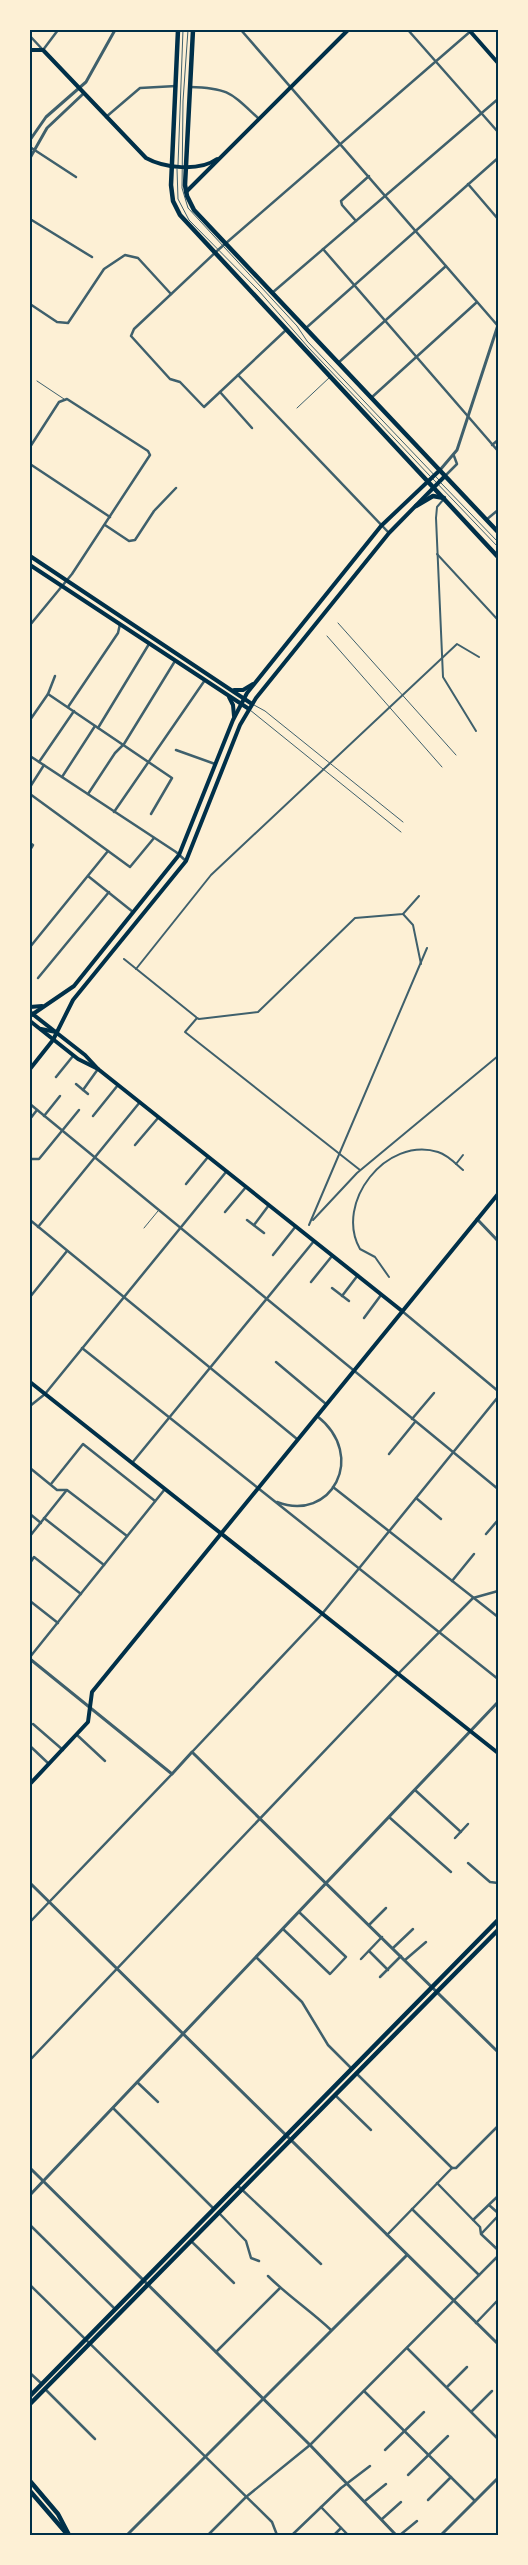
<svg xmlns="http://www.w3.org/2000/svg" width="528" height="2565" viewBox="0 0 528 2565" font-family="Karla,sans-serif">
<rect width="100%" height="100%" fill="#fdf0d5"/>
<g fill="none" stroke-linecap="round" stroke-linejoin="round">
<g stroke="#3f606c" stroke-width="1">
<path d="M188,30L183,101L182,188L188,208L297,326L307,341L439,480"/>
<path d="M178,165L183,30"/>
<path d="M177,169L178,199L189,220L259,291L308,347L430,476"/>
<path d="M37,381L64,399"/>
<path d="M297,408L330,377"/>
<path d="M433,479L498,547"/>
<path d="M441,483L498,542"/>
<path d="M338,623L456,755"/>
<path d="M327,636L442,767"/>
<path d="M254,705L265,711L403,822"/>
<path d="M250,710L401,832"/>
<path d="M144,1228L158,1211"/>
</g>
<g stroke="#3f606c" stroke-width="2">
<path d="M443,500L437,507L436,518L443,677L476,731"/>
<path d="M437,554L498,620"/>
<path d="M403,914L413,925L421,964"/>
<path d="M124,959L196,1017"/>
<path d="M136,969L211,875L457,644L479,657"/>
<path d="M456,1164L463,1155"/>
<path d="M360,1170L185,1032L197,1018L199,1019L258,1012L355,918L403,914L419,896"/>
<path d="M313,1220L357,1173L498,1056"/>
<path d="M309,1225L427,948"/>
<path d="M389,1277L375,1257L360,1249C334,1203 386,1136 438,1152C448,1155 456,1164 463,1170"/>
</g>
<g stroke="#3f606c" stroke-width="2.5">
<path d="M241,30L498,326"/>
<path d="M408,30L498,132"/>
<path d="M30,36L43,50L58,30"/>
<path d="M190,87C229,88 231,93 258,118"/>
<path d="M106,117L140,88L176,86"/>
<path d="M30,147L76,177"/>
<path d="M468,184L498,219"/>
<path d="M30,219L92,257"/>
<path d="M356,221L342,205L341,201L369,176"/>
<path d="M323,249L498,451"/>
<path d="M272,293L498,99"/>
<path d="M30,304L57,322L68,323L104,269L125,255L138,258L171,294"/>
<path d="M306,328L498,158"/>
<path d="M286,330L204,407L180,382L170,379L131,336L134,329L218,250L472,30"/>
<path d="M338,363L446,266"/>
<path d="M238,375L389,533"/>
<path d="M220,392L252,428"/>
<path d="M371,398L477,302"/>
<path d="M492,445L498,440"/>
<path d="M30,447L59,402L67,399L148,451L150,455L72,574L30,625"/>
<path d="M30,464L110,517"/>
<path d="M445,476L457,464L454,456"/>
<path d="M486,520L498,510"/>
<path d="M105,525L129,541L135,540L154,511L176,488"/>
<path d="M48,694L172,778L151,814"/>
<path d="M68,707L118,633L120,624"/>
<path d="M30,720L48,694L55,676"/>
<path d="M98,728L149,644"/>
<path d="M176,750L215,764"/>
<path d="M30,756L176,852L186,861"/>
<path d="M39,762L74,711"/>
<path d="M62,777L95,726"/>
<path d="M30,787L44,765"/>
<path d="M30,794L130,867L154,838"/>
<path d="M88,794L115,753L124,744L175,661"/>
<path d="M114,812L205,680"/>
<path d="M30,843L33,845L30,850"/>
<path d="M88,876L133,912"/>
<path d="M30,947L108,851"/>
<path d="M38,978L109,892"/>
<path d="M56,1077L73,1056"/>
<path d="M76,1084L88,1094"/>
<path d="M83,1090L98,1069"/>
<path d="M30,1104L498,1489"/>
<path d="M44,1116L60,1096"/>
<path d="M93,1116L118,1085"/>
<path d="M30,1119L37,1110"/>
<path d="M135,1145L158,1118"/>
<path d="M30,1159H39L79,1110"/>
<path d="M186,1184L208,1157"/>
<path d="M225,1212L246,1187"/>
<path d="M30,1220L297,1439"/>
<path d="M247,1220L264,1233"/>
<path d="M254,1225L269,1205"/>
<path d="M38,1227L140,1102"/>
<path d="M273,1255L296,1226"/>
<path d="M311,1282L332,1256"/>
<path d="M332,1288L349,1301"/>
<path d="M342,1296L358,1275"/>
<path d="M30,1297L67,1251"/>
<path d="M402,1311L498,1391"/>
<path d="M364,1318L381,1295"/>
<path d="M82,1348L498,1679"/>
<path d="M276,1362L326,1404"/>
<path d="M30,1406L45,1394L226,1172"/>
<path d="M412,1419L434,1393"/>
<path d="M389,1454L415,1422"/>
<path d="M132,1463L314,1241"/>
<path d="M30,1468L57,1490H67L127,1536"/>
<path d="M51,1484L83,1444L155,1501"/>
<path d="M333,1487L498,1617"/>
<path d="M416,1498L441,1519"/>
<path d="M277,1502C331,1523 368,1456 317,1416"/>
<path d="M30,1514L41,1523"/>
<path d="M44,1518L104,1565"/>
<path d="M486,1534L498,1520"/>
<path d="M30,1536L66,1491"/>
<path d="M30,1563L34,1557L81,1594"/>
<path d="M452,1581L474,1554"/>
<path d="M30,1601L58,1623"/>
<path d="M30,1657L165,1489"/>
<path d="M33,1724L63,1750"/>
<path d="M77,1735L105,1761"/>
<path d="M30,1746L49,1764"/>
<path d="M192,1752L322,1614L498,1397"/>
<path d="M415,1790L461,1832"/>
<path d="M389,1817L451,1872"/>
<path d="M455,1838L468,1824"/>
<path d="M468,1863L490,1882L498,1883"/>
<path d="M30,1922L172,1774"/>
<path d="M369,1925L386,1908"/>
<path d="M283,1929L330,1974L346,1957L299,1912"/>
<path d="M393,1948L413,1929"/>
<path d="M369,1951L388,1970"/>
<path d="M256,1957L302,2002L328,2045L352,2069"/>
<path d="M361,1959L382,1937"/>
<path d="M405,1960L426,1942"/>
<path d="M380,1977L401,1956"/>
<path d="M30,2060L393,1679L473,1598L498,1591"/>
<path d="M356,2073L452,2168"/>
<path d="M137,2082L158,2102"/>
<path d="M336,2096L371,2130"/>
<path d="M113,2108L214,2209"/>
<path d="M437,2183L480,2227L481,2234L498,2250"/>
<path d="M237,2185L321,2264"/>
<path d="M489,2205L498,2213"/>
<path d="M412,2209L479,2275"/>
<path d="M219,2213L246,2241L251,2258L259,2261"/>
<path d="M473,2220L498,2196"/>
<path d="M30,2225L115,2309"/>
<path d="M482,2233L498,2216"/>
<path d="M387,2235L452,2168H456L498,2126"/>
<path d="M191,2241L234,2283"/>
<path d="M268,2276C288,2296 311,2311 331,2330"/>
<path d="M30,2285L272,2522L277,2535"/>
<path d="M476,2323L498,2300"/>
<path d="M407,2348L498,2439"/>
<path d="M216,2352L280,2288"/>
<path d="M30,2373L42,2384"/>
<path d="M447,2387L467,2367"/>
<path d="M45,2389L95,2439"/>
<path d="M364,2391L475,2501"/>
<path d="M472,2411L492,2391"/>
<path d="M385,2450L424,2412"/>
<path d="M408,2475L448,2436"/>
<path d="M428,2500L451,2477"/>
<path d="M365,2501L386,2484"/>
<path d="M321,2507L348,2535"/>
<path d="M382,2519L401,2502"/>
<path d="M208,2535L246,2497L310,2445L498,2256"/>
<path d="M292,2535L341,2488L370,2466"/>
<path d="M334,2535L341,2528"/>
<path d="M400,2535L417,2521"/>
</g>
<g stroke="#3f606c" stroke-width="3">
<path d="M30,140L46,117L86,82L115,30"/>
<path d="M30,158L47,128L83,94"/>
<path d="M440,470L457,450L498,325"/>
<path d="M477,1219L498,1241"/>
<path d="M30,1659L172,1774L192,1752L498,2052"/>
<path d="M30,1883L498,2344"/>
<path d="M30,2168L310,2445L396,2535"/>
<path d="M30,2195L498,1702"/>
<path d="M127,2535L407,2255"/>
<path d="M441,2535L498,2478"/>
</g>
<g stroke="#003049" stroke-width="4">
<path d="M469,30L498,63"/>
<path d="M30,50H43L146,158C164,168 199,172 217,159"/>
<path d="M186,192L348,30"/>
<path d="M30,556L252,704"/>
<path d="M30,565L249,709"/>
<path d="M234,690H243L253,684"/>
<path d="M229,697L233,705L234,716"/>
<path d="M30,1007L42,1006"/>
<path d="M30,1012L85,1055L98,1069L402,1311"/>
<path d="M30,1016L74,986L179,855L233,720L247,693L381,526L440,470"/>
<path d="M30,1021L78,1059L98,1069"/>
<path d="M41,1029L56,1032"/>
<path d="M30,1069L53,1040L73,1000L186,861L240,725L256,698L389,533L445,476"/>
<path d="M30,1382L498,1753"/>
<path d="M30,1784L88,1722L92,1692L498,1194"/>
</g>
<g stroke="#003049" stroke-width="4.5">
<path d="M178,30L171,185L173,201L180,215L498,557"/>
<path d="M193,30L185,185L187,196L194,210L498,532"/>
<path d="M416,506L433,496L444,498"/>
<path d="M30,2396L498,1920"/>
<path d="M30,2404L498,1930"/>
<path d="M30,2481L58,2514L69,2535"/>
<path d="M30,2491L67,2534"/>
</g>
</g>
<rect width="528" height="2565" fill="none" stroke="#fdf0d5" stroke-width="62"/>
<rect x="31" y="31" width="466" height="2503" fill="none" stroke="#003049" stroke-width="2"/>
</svg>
